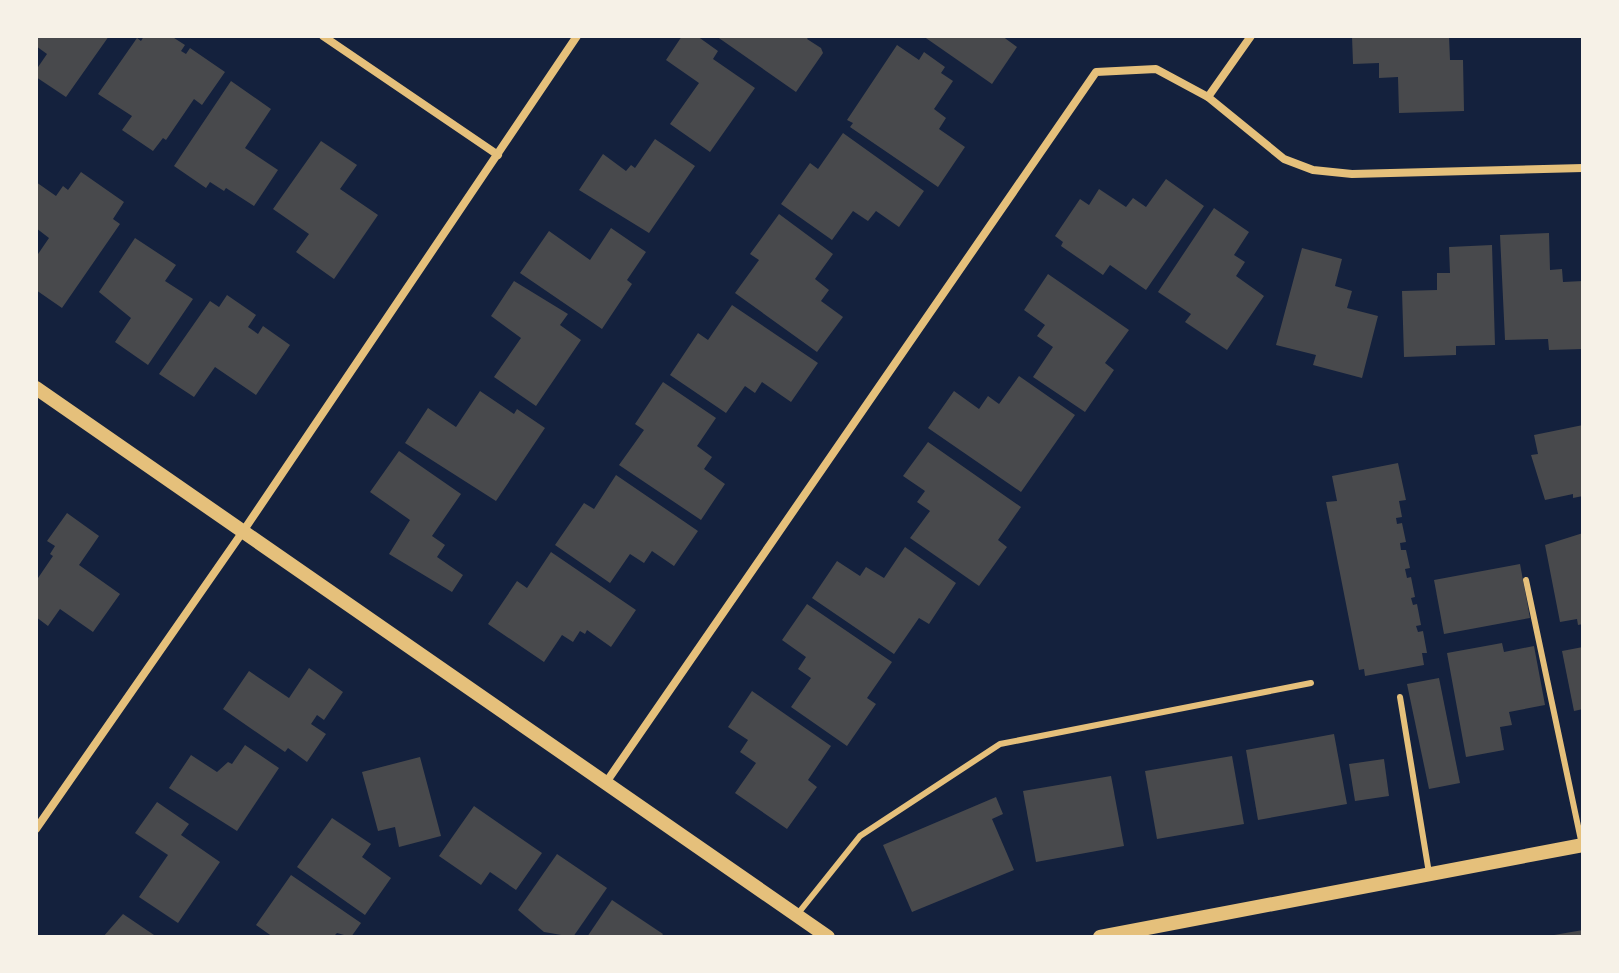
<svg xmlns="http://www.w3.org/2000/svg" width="1619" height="973" viewBox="0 0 1619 973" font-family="Karla,sans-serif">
<rect width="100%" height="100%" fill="#14213d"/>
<g fill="#48494c">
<path d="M36,36H109L66,97L36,77V70L47,54L36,46Z"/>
<path d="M144,36H171L185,45L181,51L186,54L190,48L225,72L202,105L194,99L166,140L163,138L153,151L122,130L132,116L98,94L137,38L141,41Z"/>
<path d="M682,36H697L718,51L713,59L755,88L710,152L670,124L699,83L666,60Z"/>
<path d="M716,36H809L807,39L821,48L823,53L796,92Z"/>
<path d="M923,36H1002L1017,47L992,84Z"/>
<path d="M1352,36H1449L1450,60H1463L1464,111L1399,113L1398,77L1379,78V63L1353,64Z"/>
<path d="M897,45L919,60L924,52L945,67L941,73L953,81L934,109L946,118L939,129L965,147L938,187L850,127L853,123L847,120Z"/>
<path d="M231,81L271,109L245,148L278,170L254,206L226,188L224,191L210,182L206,188L174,166Z"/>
<path d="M843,133L924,191L899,227L876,211L868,221L853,211L832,240L781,204L810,163L818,169Z"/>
<path d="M655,139L695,166L649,233L579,190L603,154L626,171L631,165L635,168Z"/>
<path d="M321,141L357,165L340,189L378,215L334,279L296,252L309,234L273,209Z"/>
<path d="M81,172L124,202L113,219L120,224L62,308L36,290V257L49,238L36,228V182L56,196L63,186L68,190Z"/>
<path d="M1166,179L1204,206L1146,290L1110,265L1103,275L1061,246L1063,242L1055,236L1080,199L1089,205L1099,189L1126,207L1133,198L1146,207Z"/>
<path d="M1214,208L1249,232L1234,255L1245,262L1236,276L1264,296L1227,350L1185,322L1191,314L1158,292Z"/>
<path d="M779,214L833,254L815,279L829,290L821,301L843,317L817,352L735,293L759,260L750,254Z"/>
<path d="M611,228L646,252L627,280L632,284L602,329L520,273L549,231L590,260Z"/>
<path d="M1549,233L1550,270L1562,269L1563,282L1583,281V349L1549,350L1548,339L1505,340L1500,235Z"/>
<path d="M135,238L176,265L165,281L193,299L148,365L115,342L131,318L99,292Z"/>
<path d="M1492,245L1495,345L1456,346V355L1404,357L1402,291L1437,290V273H1450L1449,247Z"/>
<path d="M1302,248L1342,259L1335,286L1352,291L1347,308L1378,316L1362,378L1313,365L1316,355L1276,345Z"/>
<path d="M1048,274L1129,330L1105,363L1114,370L1085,412L1033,377L1053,347L1037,336L1045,325L1024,310Z"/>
<path d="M514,281L568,314L560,325L581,340L536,406L494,377L521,338L491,316Z"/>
<path d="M227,295L256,315L248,327L258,334L263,326L290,345L256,395L215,367L194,397L159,374L210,301L219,307Z"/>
<path d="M732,305L818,363L791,402L762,382L755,393L745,386L726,413L670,375L698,333L708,340Z"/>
<path d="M1019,376L1075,415L1021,492L928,428L954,391L979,409L988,396L999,404Z"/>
<path d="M663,382L716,418L697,446L712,457L704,469L725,484L701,520L619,465L644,430L635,424Z"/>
<path d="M480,391L514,414L517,409L545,428L496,501L405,443L428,408L456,427Z"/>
<path d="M1583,425V496L1573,498V494L1545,500L1531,455L1538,454L1534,435Z"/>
<path d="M928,442L1021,507L998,540L1007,547L979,586L910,538L930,511L917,502L925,491L903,476Z"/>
<path d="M399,451L461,494L432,536L445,545L437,557L463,575L452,592L389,554L410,520L370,492Z"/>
<path d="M1398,463L1406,500L1399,501L1402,517L1396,518L1397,524L1402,523L1406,542L1400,543L1401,550H1406L1410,568L1405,569L1407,578L1411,577L1415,597L1411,598L1413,605L1417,604L1421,625L1416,626L1418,632L1423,631L1427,653H1422L1424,665L1365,676L1364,669L1359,670L1326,502L1337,501L1332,476Z"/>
<path d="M616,475L698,531L674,566L652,551L644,563L630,554L610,583L555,545L584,503L594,509Z"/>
<path d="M67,513L99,536L79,565L120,594L93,632L60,609L48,626L36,617V581L53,556L50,554L55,546L47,541Z"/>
<path d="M1583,533V624L1578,625L1577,619L1560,622L1545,545Z"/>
<path d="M905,547L956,583L929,624L919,618L894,654L812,598L837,561L860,576L866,567L884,578Z"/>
<path d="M551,552L636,610L611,647L587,630L585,634L580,631L573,642L562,635L544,662L488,624L517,581L527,588Z"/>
<path d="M1520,564L1530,618L1444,634L1434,580Z"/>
<path d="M807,604L892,662L867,698L876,704L847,746L791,707L811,678L798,669L806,657L782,640Z"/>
<path d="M1502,643L1504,652L1534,646L1545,705L1509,712L1512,725L1500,727L1504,750L1466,757L1447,653Z"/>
<path d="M1583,647V709L1574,711L1562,651Z"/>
<path d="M309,668L343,692L324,720L317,715L311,724L326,734L307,762L288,748L285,752L223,709L249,671L289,698Z"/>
<path d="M1439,678L1460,783L1429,789L1407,684Z"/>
<path d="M752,691L831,746L808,780L817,787L787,829L735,793L756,763L740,752L748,740L728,727Z"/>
<path d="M1334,734L1347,804L1258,820L1246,750Z"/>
<path d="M245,745L279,768L237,831L169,788L191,755L217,772L228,762L232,764Z"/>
<path d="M1232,756L1244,824L1157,839L1145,771Z"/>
<path d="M420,757L441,836L399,847L395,827L378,831L362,772Z"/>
<path d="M1384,759L1389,796L1355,801L1349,764Z"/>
<path d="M1111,776L1124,846L1036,862L1023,791Z"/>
<path d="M996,797L1003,814L992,819L1014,870L912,912L883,845Z"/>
<path d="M157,802L189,824L181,835L220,862L178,923L139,897L168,855L135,833Z"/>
<path d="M474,806L542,853L516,890L490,872L481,885L439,856Z"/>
<path d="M332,818L371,844L362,857L391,878L365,915L297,867Z"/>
<path d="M557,854L607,888L573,937L544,932L518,910Z"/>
<path d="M291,875L361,923L351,937L337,933L333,937H273L256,925Z"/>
<path d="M612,900L663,934L661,937H587Z"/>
<path d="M123,914L157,937H103Z"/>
<path d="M1583,930V937H1554V935Z"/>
</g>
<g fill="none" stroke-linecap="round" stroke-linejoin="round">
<g stroke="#e5c07b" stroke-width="6">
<path d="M1526,580L1582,845"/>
<path d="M1400,697L1429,873"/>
<path d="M796,916L860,836L1000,744L1311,683"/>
</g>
<g stroke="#e5c07b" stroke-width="8">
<path d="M323,36L498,155"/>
<path d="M1208,97L1284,159L1313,170L1352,174L1583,168"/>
<path d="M605,784L1096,72L1156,69L1208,97L1251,36"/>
<path d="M36,829L244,530L577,36"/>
</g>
<g stroke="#e5c07b" stroke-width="14">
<path d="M36,388L828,937"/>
<path d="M1100,937L1583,845"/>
</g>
</g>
<rect width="1619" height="973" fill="none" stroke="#f6f1e7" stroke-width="76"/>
</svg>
